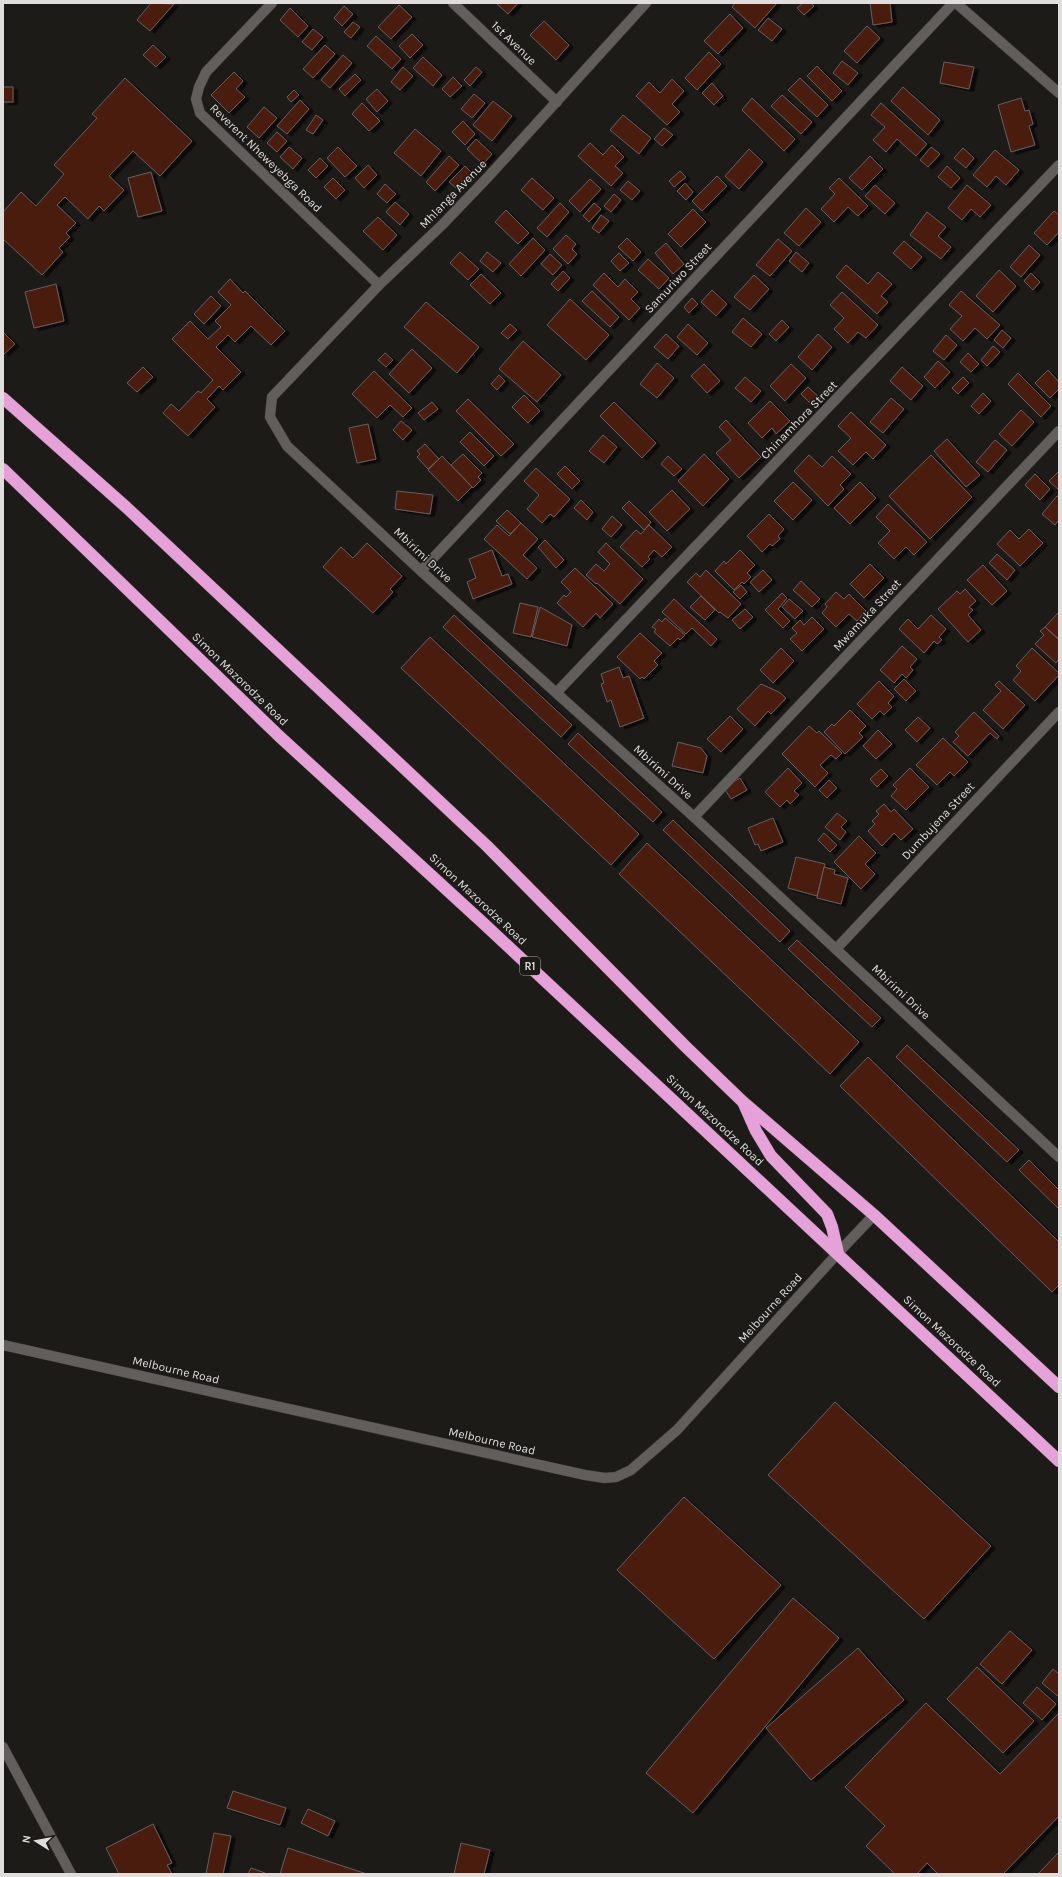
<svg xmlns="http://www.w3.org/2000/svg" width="1062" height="1877" viewBox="0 0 1062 1877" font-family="Karla,sans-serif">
<defs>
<filter id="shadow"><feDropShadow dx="4.5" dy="2.5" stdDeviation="0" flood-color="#0009"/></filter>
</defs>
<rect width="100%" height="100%" fill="#1d1b18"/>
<g fill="#491b11" stroke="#65605f" filter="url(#shadow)">
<path d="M151,3L174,4L150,31L137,20Z"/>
<path d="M496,3H518L508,14Z"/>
<path d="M735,3H777L755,28L732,7Z"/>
<path d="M803,3H811L814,6L804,15L797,8Z"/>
<path d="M870,3H890L892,22L873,25Z"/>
<path d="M399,5L412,17L391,39L378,27Z"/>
<path d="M344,6L353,14L342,26L334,18Z"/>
<path d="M290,8L308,26L298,37L280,20Z"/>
<path d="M730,14L743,28L718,54L704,41Z"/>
<path d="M768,18L782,29L772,41L758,30Z"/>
<path d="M544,21L569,45L556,60L530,35Z"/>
<path d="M353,22L360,27L351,38L344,32Z"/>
<path d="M867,26L880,38L857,63L844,51Z"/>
<path d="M313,29L323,37L312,50L302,42Z"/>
<path d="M412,34L423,45L410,58L399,46Z"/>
<path d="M376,36L401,59L392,69L367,46Z"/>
<path d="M153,45L166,57L156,67L143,55Z"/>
<path d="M325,45L335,54L313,78L303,69Z"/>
<path d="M709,52L721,64L697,90L685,78Z"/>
<path d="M343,55L352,63L330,88L321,80Z"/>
<path d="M423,57L442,75L433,86L413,68Z"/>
<path d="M842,61L858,73L848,85L833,73Z"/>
<path d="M944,62L974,67L969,89L940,83Z"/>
<path d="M817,66L842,91L832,101L807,76Z"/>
<path d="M403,67L413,76L400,90L391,82Z"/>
<path d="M476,67L482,72L470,86L464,80Z"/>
<path d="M234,72L243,81L236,89L245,97L229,113L211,95Z"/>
<path d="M355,74L361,80L345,96L339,89Z"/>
<path d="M453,77L462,86L450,97L442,89Z"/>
<path d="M125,78L192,141L160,176L133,151L109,176L124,190L104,211L99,206L88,219L65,197L57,205L76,223L66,233L70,237L59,248L63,252L42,275L3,239V212L21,192L36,206L54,186L64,174L54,165L97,118L92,114Z"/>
<path d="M800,78L828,105L817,117L788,90Z"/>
<path d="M672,79L684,91L672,104L680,112L667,125L636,96L649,82L660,93Z"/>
<path d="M712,83L723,96L714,105L702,93Z"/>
<rect x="3" y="87" width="10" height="15"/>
<path d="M903,87L940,120L928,135L891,101Z"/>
<path d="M377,89L388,101L377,112L366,99Z"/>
<path d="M294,90L299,95L291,102L287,97Z"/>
<path d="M474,94L485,103L472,118L461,109Z"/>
<path d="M782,95L812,122L801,134L771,106Z"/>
<path d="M752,98L795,139L784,151L742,110Z"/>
<path d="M1021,98L1025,111L1029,110L1033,124L1029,126L1035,145L1011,152L998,105Z"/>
<path d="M300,100L309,109L287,134L277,126Z"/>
<path d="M493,101L512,116L492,141L473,125Z"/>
<path d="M362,103L380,121L369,131L352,114Z"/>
<path d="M881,103L927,144L916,156L897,139L886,152L873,140L885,127L871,115Z"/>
<path d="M264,107L277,118L259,138L247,127Z"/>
<path d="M316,115L323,120L313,134L306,130Z"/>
<path d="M623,115L651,138L639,154L610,130Z"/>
<path d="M463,121L475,134L465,145L452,132Z"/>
<path d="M664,128L673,135L662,146L654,139Z"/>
<path d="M415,129L441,151L421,176L394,153Z"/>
<path d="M277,132L287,141L277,152L267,143Z"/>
<path d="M476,139L492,154L483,164L467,149Z"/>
<path d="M590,143L603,155L612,145L624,157L615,166L623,173L611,186L578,156Z"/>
<path d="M289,147L302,158L293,169L280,157Z"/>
<path d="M338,147L357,166L345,177L327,158Z"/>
<path d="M931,147L940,154L928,167L920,160Z"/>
<path d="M963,148L974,158L966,168L954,158Z"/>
<path d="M749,149L763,162L739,189L725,176Z"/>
<path d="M995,150L1019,170L1006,185L996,176L987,187L973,175Z"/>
<path d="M449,156L459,165L435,191L426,182Z"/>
<path d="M870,156L883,169L862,190L849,178Z"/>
<path d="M320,158L328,166L316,178L308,170Z"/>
<path d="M368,165L377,175L364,188L355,178Z"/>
<path d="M465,166L471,172L456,188L449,182Z"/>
<path d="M947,166L960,178L951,188L938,177Z"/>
<path d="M680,171L686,177L674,187L669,181Z"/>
<path d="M151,172L162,211L138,217L128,178Z"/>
<path d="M717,176L727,186L702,211L692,201Z"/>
<path d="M333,178L345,190L336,199L324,187Z"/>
<path d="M532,178L554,198L543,210L521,190Z"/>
<path d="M839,178L868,206L858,216L848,207L834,222L821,209L835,194L829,188Z"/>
<path d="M590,179L601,189L580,212L569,201Z"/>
<path d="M628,181L640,191L632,200L620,190Z"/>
<path d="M685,183L693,192L686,200L677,191Z"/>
<path d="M385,184L396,194L387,203L377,194Z"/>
<path d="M875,185L895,203L885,214L865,196Z"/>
<path d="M967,185L991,205L980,217L971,209L962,220L948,208Z"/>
<path d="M614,194L621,200L611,212L604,206Z"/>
<path d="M395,202L409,214L400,225L386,212Z"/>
<path d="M560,203L569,212L547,237L537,228Z"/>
<path d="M594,203L601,209L589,222L583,216Z"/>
<path d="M806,208L821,222L799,246L784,233Z"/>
<path d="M693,209L706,222L681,247L668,234Z"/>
<path d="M506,210L529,233L518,244L495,222Z"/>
<path d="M1054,211L1059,215V232L1047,245L1034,233Z"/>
<path d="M927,212L946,227L938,236L951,247L941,259L910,235Z"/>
<path d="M601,215L609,221L599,233L592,228Z"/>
<path d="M378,217L397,235L383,250L363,231Z"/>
<path d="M566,235L576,244L572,249L577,254L568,264L553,249Z"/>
<path d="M533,238L545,250L521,276L509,264Z"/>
<path d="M627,238L641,252L633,261L618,247Z"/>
<path d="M778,239L792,251L770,276L756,265Z"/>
<path d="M904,241L922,257L911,269L893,253Z"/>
<path d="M666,243L684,264L673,274L655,253Z"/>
<path d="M1029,245L1040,255L1021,277L1010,267Z"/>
<path d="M460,252L479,269L468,280L450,263Z"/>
<path d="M487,252L501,263L493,272L480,261Z"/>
<path d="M796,252L809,263L802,272L789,261Z"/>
<path d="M619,253L629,263L620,271L611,261Z"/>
<path d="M550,254L562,265L553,275L541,264Z"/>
<path d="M648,259L669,278L659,289L638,270Z"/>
<path d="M846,265L868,284L878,272L892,284L881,296L888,302L877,314L836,277Z"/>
<path d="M999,270L1016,286L993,312L976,296Z"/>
<path d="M563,271L570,278L558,291L551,284Z"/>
<path d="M604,273L618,287L625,279L638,292L631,299L640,308L629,320L593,285Z"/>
<path d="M1031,273L1040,282L1033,290L1024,281Z"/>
<path d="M481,274L501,293L490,304L470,285Z"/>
<path d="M754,275L769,289L750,310L734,297Z"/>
<path d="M230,279L243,293L245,291L285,331L271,345L251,326L235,342L228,335L216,347L241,372L223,390L219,386L207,399L215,407L188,436L163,413L171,404L179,411L198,391L201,393L213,380L172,339L190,321L208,339L221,327L215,321L231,305L218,292Z"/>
<path d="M56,284L64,321L34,328L25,292Z"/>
<path d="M712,290L727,304L716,316L701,302Z"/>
<path d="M592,291L619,317L610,327L582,301Z"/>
<path d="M961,291L1000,325L987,339L975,328L963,341L950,329L962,316L949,305Z"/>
<path d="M842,292L878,325L866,338L858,332L848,343L834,329L844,318L830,305Z"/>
<path d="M211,296L221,306L204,324L194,314Z"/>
<path d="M692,298L698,304L689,313L684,307Z"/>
<path d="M570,299L609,335L586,360L547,325Z"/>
<path d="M426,302L479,347L457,373L404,327Z"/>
<path d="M743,318L762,334L751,347L732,332Z"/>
<path d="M782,320L789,327L776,341L769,334Z"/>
<path d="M510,324L517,330L508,339L501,333Z"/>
<path d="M688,324L708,343L697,355L677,337Z"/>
<path d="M1002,330L1011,338L1003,348L994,340Z"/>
<path d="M3,332L15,344L4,354L3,353Z"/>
<path d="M666,334L679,346L668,359L654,347Z"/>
<path d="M818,334L832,347L812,370L798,357Z"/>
<path d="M946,335L957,345L944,360L933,351Z"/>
<path d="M523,341L561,375L537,402L499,369Z"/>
<path d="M993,346L1000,352L987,366L981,360Z"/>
<path d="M412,349L432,368L409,393L389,374Z"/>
<path d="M385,353L393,360L386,367L378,360Z"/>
<path d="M968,353L979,364L971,372L960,362Z"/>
<path d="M938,361L950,372L935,388L924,377Z"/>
<path d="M657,363L674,378L657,398L640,384Z"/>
<path d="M704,364L720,381L707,393L691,376Z"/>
<path d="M791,364L806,378L785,401L770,386Z"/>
<path d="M143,367L153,377L137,392L127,383Z"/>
<path d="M902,367L923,386L911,400L890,381Z"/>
<path d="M1048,370L1059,382V389L1050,398L1035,383Z"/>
<path d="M374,371L412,408L403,417L390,405L377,418L352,394Z"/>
<path d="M1018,373L1051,406L1041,417L1008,384Z"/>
<path d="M499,375L505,381L497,390L491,384Z"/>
<path d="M745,377L761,391L751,402L735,388Z"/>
<path d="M963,377L969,383L958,394L952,388Z"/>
<path d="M808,387L821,399L814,407L801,394Z"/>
<path d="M983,393L991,401L979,414L971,406Z"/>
<path d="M524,395L540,411L528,423L512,407Z"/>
<path d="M891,398L904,409L883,433L870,422Z"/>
<path d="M468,399L514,444L501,456L456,411Z"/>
<path d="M770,401L790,421L776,434L772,428L762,438L748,423Z"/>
<path d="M432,402L438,409L424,420L418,413Z"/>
<path d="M614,402L656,443L642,458L600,416Z"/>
<path d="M1021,410L1034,422L1012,446L999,434Z"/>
<path d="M851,412L886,445L873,459L866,452L853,465L838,451L851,438L838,426Z"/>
<path d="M726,420L761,457L739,478L716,453L731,440L719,427Z"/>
<path d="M401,421L412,430L403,440L393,430Z"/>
<path d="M368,424L376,459L357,463L349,428Z"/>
<path d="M470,432L494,456L484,466L460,442Z"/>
<path d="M603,435L617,447L604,463L589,451Z"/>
<path d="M947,439L980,475L966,487L934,451Z"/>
<path d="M995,440L1007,450L988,472L976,462Z"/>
<path d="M425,444L439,459L428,469L417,457L420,454L417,451Z"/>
<path d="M463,454L482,473L478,477L481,480L473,488L451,465Z"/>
<path d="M704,454L729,479L703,506L678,481Z"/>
<path d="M809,455L822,467L832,456L851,474L840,485L844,489L828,506L794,471Z"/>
<path d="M931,455L972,497L930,539L889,496Z"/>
<path d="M442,456L472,487L458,501L428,470Z"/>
<path d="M668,456L682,469L674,476L661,464Z"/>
<path d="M565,466L580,481L572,489L557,474Z"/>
<path d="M536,468L570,499L554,517L550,514L542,523L527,509L539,495L524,481Z"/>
<path d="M1059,471V490L1049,481Z"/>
<path d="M1035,474L1050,489L1040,500L1025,485Z"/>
<path d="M793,482L812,500L793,520L774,501Z"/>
<path d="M860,482L876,498L850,524L834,508Z"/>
<path d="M672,490L690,509L667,531L649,512Z"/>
<path d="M397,491L433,495L430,514L395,509Z"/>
<path d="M1057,496L1059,497V520L1055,525L1042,514Z"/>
<path d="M581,500L593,512L587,520L574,508Z"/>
<path d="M629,501L651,522L644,530L622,508Z"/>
<path d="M888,504L927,542L914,555L906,547L894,559L878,543L890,531L876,517Z"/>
<path d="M507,510L521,523L510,534L496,521Z"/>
<path d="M769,514L784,529L778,536L780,539L772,546L770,544L762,552L747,536Z"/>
<path d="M612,516L622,525L611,537L602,529Z"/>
<path d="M521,523L538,539L523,555L537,568L527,579L484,539L497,525L509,536Z"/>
<path d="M649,525L672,547L662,557L654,550L648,557L650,559L642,567L620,547L636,530L641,534Z"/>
<path d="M1029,529L1043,543L1020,566L997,544L1010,530L1019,539Z"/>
<path d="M545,540L564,560L556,568L538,547Z"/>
<path d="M367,543L402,576L390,589L393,592L373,613L323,567L341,547L353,558Z"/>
<path d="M606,543L643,579L620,604L597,583L596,584L586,575L596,564L604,571L610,564L598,552Z"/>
<path d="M492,550L502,576L508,574L512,584L473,599L467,582L476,578L469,559Z"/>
<path d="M740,550L755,565L747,573L751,577L744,584L742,582L734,590L715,571L724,561L726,564Z"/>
<path d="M997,554L1015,570L1007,580L989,563Z"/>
<path d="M870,564L884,578L864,598L850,584Z"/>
<path d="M983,565L1007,591L992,605L967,580Z"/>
<path d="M575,568L613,604L600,618L596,613L583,627L557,603L564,595L566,597L571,592L561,582Z"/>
<path d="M706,570L741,604L728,618L720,612L719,613L687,582L696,573L700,577Z"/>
<path d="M763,570L772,580L759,592L750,582Z"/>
<path d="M801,581L820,599L812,607L793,590Z"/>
<path d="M741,585L747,592L740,599L733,592Z"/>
<path d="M965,589L976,601L969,607L973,610L968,615L981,630L968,642L938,609L957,591L960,594Z"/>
<path d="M836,592L844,599L849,594L866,611L857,621L849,614L836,627L822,613L827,607L825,604Z"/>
<path d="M782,593L787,598L778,609L790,621L783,628L765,610Z"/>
<path d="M701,596L715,610L705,620L690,607Z"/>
<path d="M674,599L717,639L711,646L692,628L686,634L662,612Z"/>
<path d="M789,599L803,611L795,619L782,607Z"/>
<path d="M520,603L538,607L531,637L513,633Z"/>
<path d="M540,607L572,625L567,646L532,637Z"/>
<path d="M745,609L753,617L740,629L732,620Z"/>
<path d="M1058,613L1059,614V639L1045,627Z"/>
<path d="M454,615L572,725L561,737L443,627Z"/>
<path d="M931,615L946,629L939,637L942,640L937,644L934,641L924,653L899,629L908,619L918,629Z"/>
<path d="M812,617L824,629L802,651L790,639L797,633L792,628L800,620L804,625Z"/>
<path d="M665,618L685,635L680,640L678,638L670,646L654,632L656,629L652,627L659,619L662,622Z"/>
<path d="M1045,627L1059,640V659L1056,663L1035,644L1044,635L1040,631Z"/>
<path d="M640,633L662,653L654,661L658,665L644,679L642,677L640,679L617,657Z"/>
<path d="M430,637L639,834L611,865L401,668Z"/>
<path d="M902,646L917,659L910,667L913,670L906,678L902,674L894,683L880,670Z"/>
<path d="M781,648L794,661L773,683L760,670Z"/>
<path d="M1032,648L1059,673V675L1035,701L1013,680L1021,671L1016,666Z"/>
<path d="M619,667L623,678L629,676L644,718L620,727L611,700L607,702L601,684L604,683L601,674Z"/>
<path d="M904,679L916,691L906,701L894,689Z"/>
<path d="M879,681L894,696L888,703L892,707L884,715L880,711L872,719L857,704Z"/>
<path d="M999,681L1025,705L1003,729L983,710L1001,691L995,685Z"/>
<path d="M761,684L779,692L786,698L771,714L768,711L755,726L737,709Z"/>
<path d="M850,710L866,726L859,733L863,737L845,754L824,732L832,724L834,726Z"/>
<path d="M974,712L999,736L997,739L990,733L968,756L953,742L959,736L955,732Z"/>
<path d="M730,716L743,729L721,752L707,739Z"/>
<path d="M918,717L930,728L917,742L905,730Z"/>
<path d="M809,726L817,733L819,731L842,753L836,759L831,755L820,765L828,773L815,787L782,754Z"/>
<path d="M878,730L892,744L876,759L863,746Z"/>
<path d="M578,733L662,812L653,822L568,744Z"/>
<path d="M943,738L968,762L954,776L950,772L937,785L916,765Z"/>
<path d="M678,742L701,748L707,756L703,773L672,766Z"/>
<path d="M788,768L802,783L794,791L799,795L790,804L787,800L780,807L765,792Z"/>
<path d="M910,768L929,787L906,810L891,796L897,789L893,785Z"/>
<path d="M881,769L888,776L877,787L870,779Z"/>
<path d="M740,778L747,790L731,799L724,788Z"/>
<path d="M829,780L837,788L827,798L819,790Z"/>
<path d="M884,804L891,812L894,809L913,829L901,840L894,833L882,846L868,831L875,824L872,821L879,814L876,811Z"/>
<path d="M837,813L847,821L841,827L846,832L840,840L825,827Z"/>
<path d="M773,818L783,842L761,851L758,844L755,845L748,828Z"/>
<path d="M673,820L790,931L780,942L663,830Z"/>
<path d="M824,833L837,845L830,852L818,840Z"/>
<path d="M859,836L876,853L865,864L875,874L861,889L834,862Z"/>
<path d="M647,843L859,1042L830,1074L619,874Z"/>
<path d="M796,857L825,864L817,896L788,888Z"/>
<path d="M824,867L835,870L834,874L848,878L841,904L817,898Z"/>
<path d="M797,940L881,1018L872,1027L788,949Z"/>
<path d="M907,1045L1019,1150L1007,1162L896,1057Z"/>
<path d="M868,1057L1059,1242V1285L1052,1292L840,1086Z"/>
<path d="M1029,1160L1059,1190V1209L1019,1170Z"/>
<path d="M835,1402L991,1546L924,1619L768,1475Z"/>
<path d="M684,1497L781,1585L714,1659L617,1570Z"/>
<path d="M793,1598L839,1638L693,1813L646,1773Z"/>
<path d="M1010,1631L1032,1650L1002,1684L980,1664Z"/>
<path d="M858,1648L904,1700L811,1780L766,1728Z"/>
<path d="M977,1667L1034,1721L1003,1753L947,1699Z"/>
<path d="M1053,1669L1059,1674V1697L1042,1683Z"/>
<path d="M1037,1687L1056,1704L1042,1720L1023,1703Z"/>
<path d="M926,1703L1000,1774L1059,1713V1816L1003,1874H938L927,1863L917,1874H895L866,1846L885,1826L845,1787Z"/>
<path d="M233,1791L286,1808L280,1825L227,1808Z"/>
<path d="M308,1809L335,1821L328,1836L301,1823Z"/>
<path d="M153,1824L172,1863L167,1865L172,1874H119L106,1848Z"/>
<path d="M214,1833L231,1836L223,1874H206Z"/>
<path d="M461,1843L490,1850L484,1874H454Z"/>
<path d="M288,1848L367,1874H280Z"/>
<path d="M1059,1852V1874H1038Z"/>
<path d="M251,1868L265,1873V1874H248Z"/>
</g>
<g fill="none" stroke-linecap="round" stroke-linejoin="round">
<g stroke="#373634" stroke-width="11">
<g id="street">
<path d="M272,3L206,72L199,87L196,99L200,113L379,285"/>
<path d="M453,3L557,102"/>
<path d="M646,3L488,177L443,224L379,285L272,397L270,417L287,446L421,571L694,817L1059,1157"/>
<path d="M956,3L1059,93"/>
<path d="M421,571L953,3"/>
<path d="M557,692L1059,165"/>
<path d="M694,817L1059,431"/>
<path d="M836,949L1059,712"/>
<path d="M3,1345L585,1475L605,1478L616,1477L631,1470L677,1430L838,1253L874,1215"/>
<path d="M3,1747L71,1874"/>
</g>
</g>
<g stroke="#373634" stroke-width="13">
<g id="highway">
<path d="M3,398L126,507L487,846L686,1047L742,1101L874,1215L1059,1387"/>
<path d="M3,469L279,736L482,922L1059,1461"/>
<path d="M744,1104L756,1131L771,1156L827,1214L832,1227L838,1253"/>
</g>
</g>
<use href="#street" stroke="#615e5b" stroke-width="10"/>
<use href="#highway" stroke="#e5a1d8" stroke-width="12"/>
</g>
<g text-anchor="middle" stroke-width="3" stroke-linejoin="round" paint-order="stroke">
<rect fill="#1d1b18" stroke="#a5a4a1" stroke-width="1" x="520" y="957" width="20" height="18" rx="3"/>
<g font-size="11" font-weight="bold" fill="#dfdedc">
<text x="530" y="970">R1</text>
</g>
<g font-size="12" fill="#dfdedc" stroke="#1d1b18">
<text transform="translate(514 43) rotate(44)" y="4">1st Avenue</text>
<text transform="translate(266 158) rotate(44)" y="4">Reverent Nheweyebga Road</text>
<text transform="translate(453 194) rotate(-46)" y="4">Mhlanga Avenue</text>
<text transform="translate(678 278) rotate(-47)" y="4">Samuriwo Street</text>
<text transform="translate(799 420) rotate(-46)" y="4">Chinamhora Street</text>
<text transform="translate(423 555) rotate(43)" y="4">Mbirimi Drive</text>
<text transform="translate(867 615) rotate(-47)" y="4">Mwamuka Street</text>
<text transform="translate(240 679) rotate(44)" y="4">Simon Mazorodze Road</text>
<text transform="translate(663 772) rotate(42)" y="4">Mbirimi Drive</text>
<text transform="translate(938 821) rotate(-47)" y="4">Dumbujena Street</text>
<text transform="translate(478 899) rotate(43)" y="4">Simon Mazorodze Road</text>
<text transform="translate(901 992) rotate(43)" y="4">Mbirimi Drive</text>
<text transform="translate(715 1120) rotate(43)" y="4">Simon Mazorodze Road</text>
<text transform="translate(770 1308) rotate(-48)" y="4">Melbourne Road</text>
<text transform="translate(952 1341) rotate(43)" y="4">Simon Mazorodze Road</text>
<text transform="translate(176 1370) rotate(13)" y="4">Melbourne Road</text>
<text transform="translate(492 1441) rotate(13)" y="4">Melbourne Road</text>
</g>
</g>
<rect width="1062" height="1877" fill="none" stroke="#dfdedc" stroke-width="8"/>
<g transform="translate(36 1841) rotate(281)" stroke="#1d1b18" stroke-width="3" paint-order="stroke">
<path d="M0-3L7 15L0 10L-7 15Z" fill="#dfdedc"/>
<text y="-6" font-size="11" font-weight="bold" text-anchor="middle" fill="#dfdedc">N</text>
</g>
</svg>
